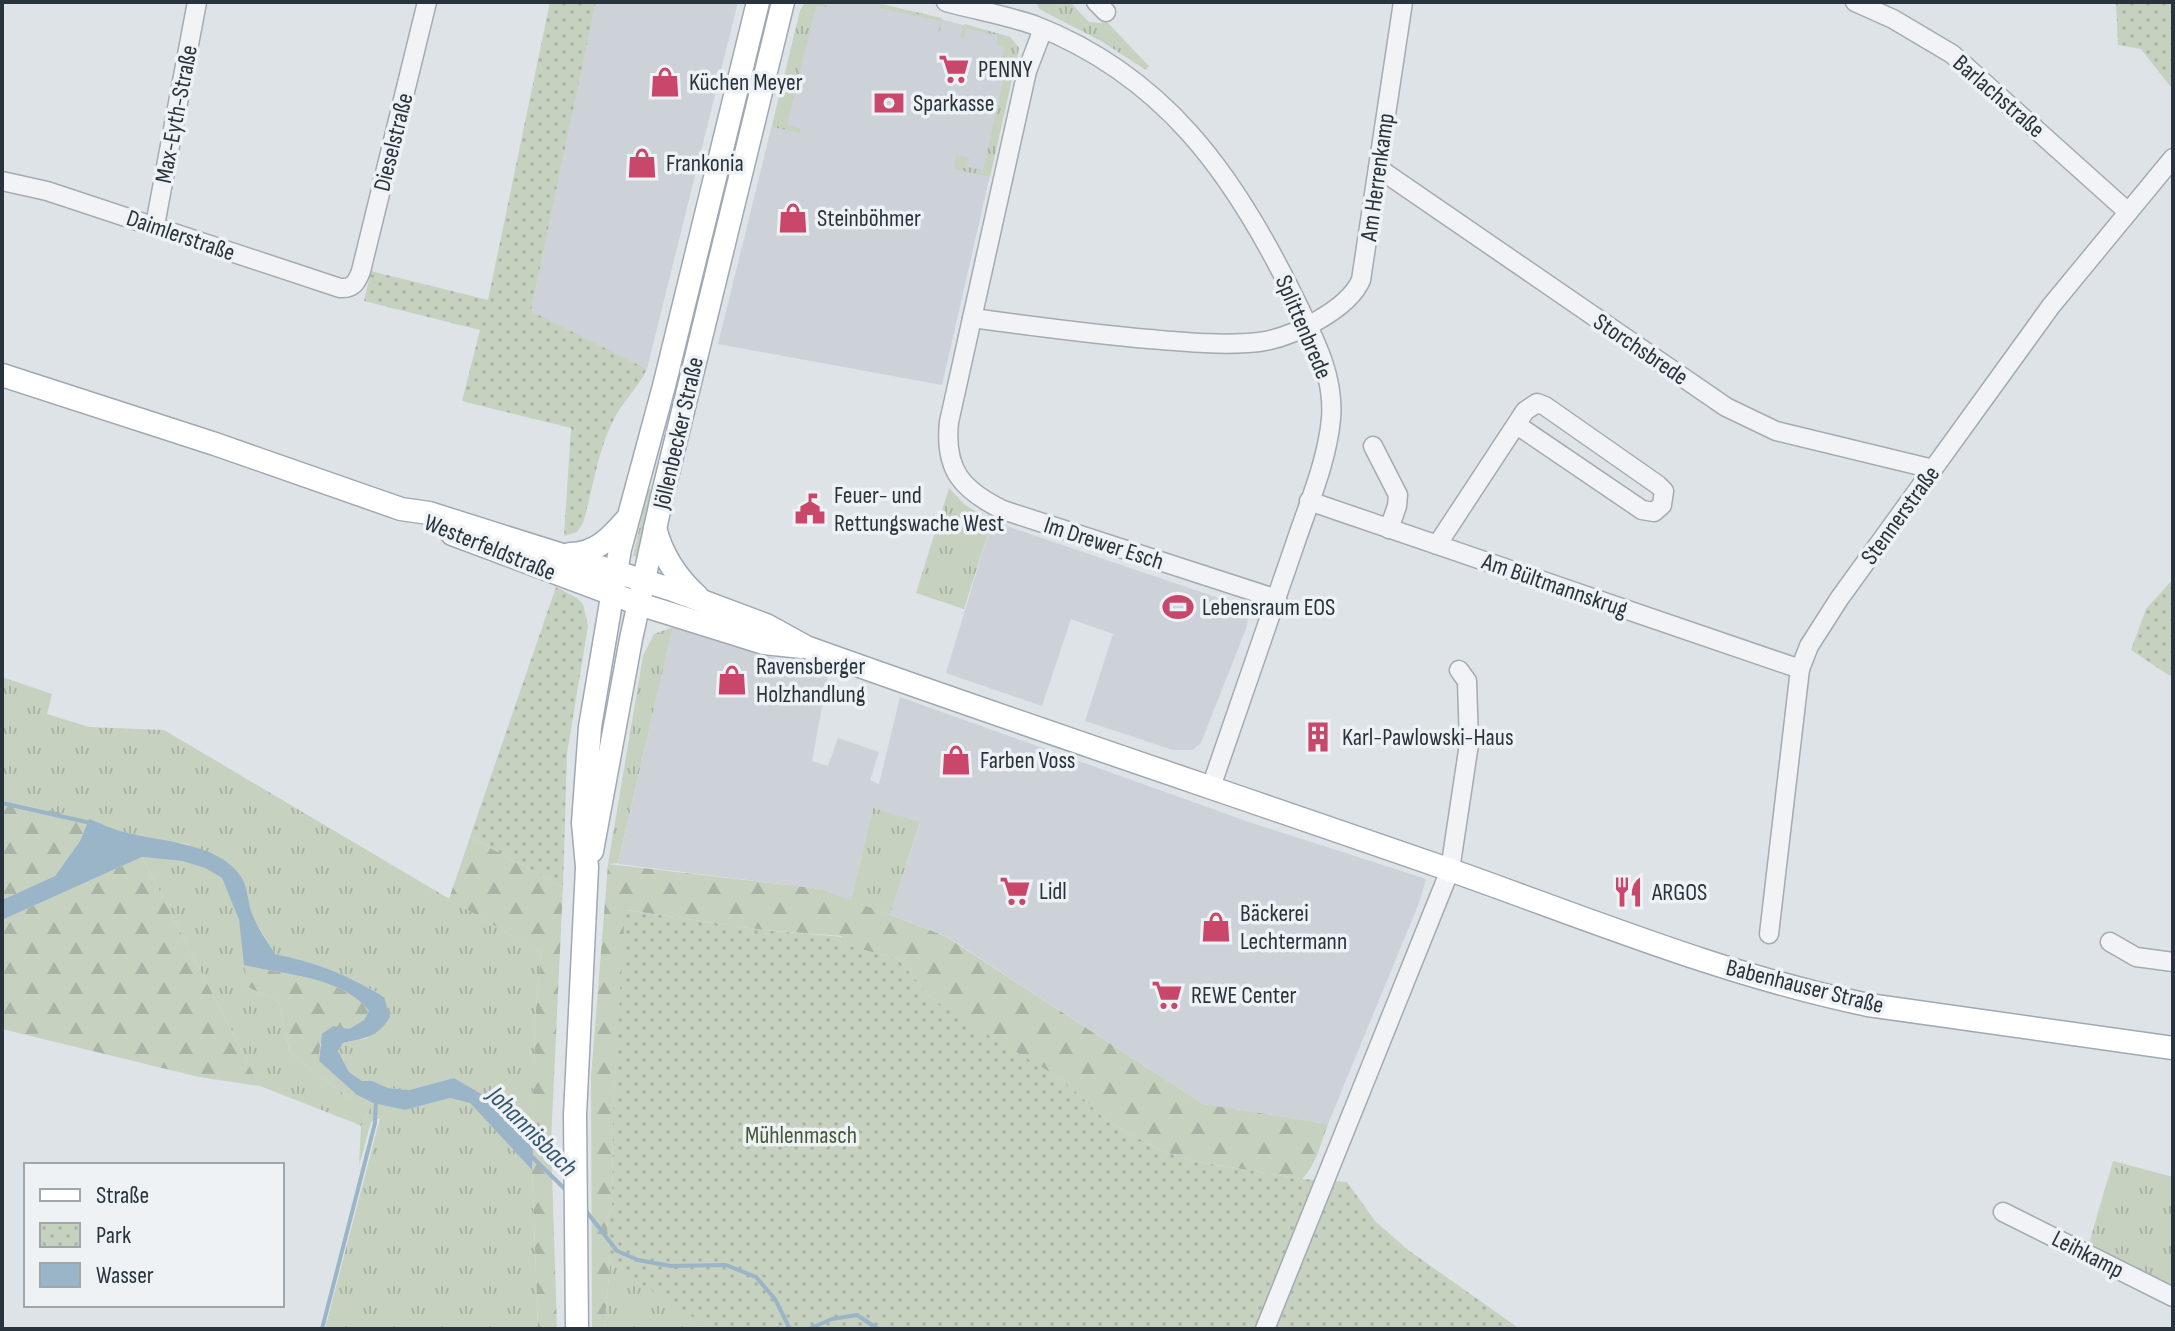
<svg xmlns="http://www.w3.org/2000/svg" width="2175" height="1331" viewBox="0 0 2175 1331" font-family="'Sofia Sans Condensed',sans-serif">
<defs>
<pattern id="grass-tufts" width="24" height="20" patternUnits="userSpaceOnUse" patternTransform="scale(2)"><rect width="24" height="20" fill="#c6d1c0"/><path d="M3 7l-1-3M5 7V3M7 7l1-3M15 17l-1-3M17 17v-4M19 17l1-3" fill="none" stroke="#aab4a6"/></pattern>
<pattern id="forest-firs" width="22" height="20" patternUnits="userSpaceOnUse" patternTransform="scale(2)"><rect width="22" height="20" fill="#c6d1c0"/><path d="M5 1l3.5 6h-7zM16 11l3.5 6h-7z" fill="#aab4a6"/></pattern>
<pattern id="park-dots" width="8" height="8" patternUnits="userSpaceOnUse" patternTransform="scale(2)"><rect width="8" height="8" fill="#c6d1c0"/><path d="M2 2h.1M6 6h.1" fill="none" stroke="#aab4a6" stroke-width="1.8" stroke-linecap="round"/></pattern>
</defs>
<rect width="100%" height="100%" fill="#dee3e7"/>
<g fill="#cdd2d9">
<path d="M596,2H738L647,369L531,311Z"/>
<path d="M874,2L1010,37L1019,48L942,385L718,344L800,11L805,2Z"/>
<path d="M992,521L1242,606L1248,618L1247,626L1201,743L1193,750H1173L1085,721L1113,634L1071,619L1042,706L946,673Z"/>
<path d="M673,627L828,674L812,761L828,766L838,738L879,752L870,780L879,784L900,697L1249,822L1426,879L1419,903L1328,1124L1203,1104L946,936L890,915L920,823L873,808L851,901L821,889L618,864Z"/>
</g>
<g fill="url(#grass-tufts)">
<path d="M805,2H827L826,7L816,6L787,125L801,129L800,133L772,127L800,11Z"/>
<path d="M1036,2H1070L1089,22L1101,23L1105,20L1149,66L1146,70L1101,41L1039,9Z"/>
<path d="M881,4L942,18L940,32L938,31L940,21L880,8Z"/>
<path d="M965,24L1010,37L1019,48L990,177L954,169L956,155L969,158L967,167L983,170L1006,68L1000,66L1004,48L997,45L998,36L966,28L964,38L961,37L962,26Z"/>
<path d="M949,488L965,505L992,521L964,609L916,593Z"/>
<path d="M648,489L655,491L640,557L633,556Z"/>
<path d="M673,627L618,863L608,864L643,656L654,634Z"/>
<path d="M2,677L52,694L47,714L89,727L164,730L541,953L535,1020L533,1144L485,1096L454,1078L409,1090L388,1088L372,1081H362L349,1072L338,1051L343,1043L368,1038L384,997C350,975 315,962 275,954L253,918L242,879L188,844L163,842L123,832L90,820L2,800Z"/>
<path d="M873,808L920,822L890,915L851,901Z"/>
<path d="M142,857L182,861L205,868L222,878L239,920L248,987L279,1002L290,1053L352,1100V1122L260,1086Z"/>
<path d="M450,1098L470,1103L532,1170L538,1329H325L380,1118L371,1122L359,1166L361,1126L373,1103L405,1110Z"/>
<path d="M2113,1161L2173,1177V1290L2088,1247Z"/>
<path d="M609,1250L722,1271L781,1329H604L610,1264Z"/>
</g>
<g fill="url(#forest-firs)">
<path d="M2,800L89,819L80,841L55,876L2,900Z"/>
<path d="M470,837L563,887L551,1141L557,1329H538L532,1170L535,1020L541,953L449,899Z"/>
<path d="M142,857L260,1086L199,1077L2,1029V920Z"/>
<path d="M608,864L821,889L945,936L1203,1104L1328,1124C1321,1143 1316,1165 1302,1179L1192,1161L1157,1149L1107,1121L1063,1080L955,1016L930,997L898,959L841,944L842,936L763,930L626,910L613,1110L612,1207L607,1220L610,1264L604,1329H592L591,1077Z"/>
<path d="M244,965C283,975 342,976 369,1011L364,1020L349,1029L333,1027L320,1044L319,1061L357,1095L373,1103L361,1126L352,1122V1100L290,1053L279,1002L248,987Z"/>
</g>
<g fill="url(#park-dots)">
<path d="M550,2H596L531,311L647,369C638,388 622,402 613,421C597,453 593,489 583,523L577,532L564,536L571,428L462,401L480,330L364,301L371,271L488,300Z"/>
<path d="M2116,2H2173V90L2141,49L2118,45Z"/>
<path d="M2173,579V669L2170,676L2131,650L2146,609Z"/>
<path d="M556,587L577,598L583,604L588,626L567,753L563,887L470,837Z"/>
<path d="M625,910L763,930L843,937L842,944L898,959L930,997L955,1015L1063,1080L1107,1121L1157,1149L1192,1161L1302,1179L1347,1182L1375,1221L1408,1250L1520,1329H781L777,1324L769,1329H712L610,1264L607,1220L612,1207L613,1110Z"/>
</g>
<path fill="#9ab5c7" d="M89,819C100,823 112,829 124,832C160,842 222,842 243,880C248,890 248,905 253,916C258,929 268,942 275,954C315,962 349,975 384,997L390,1017C377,1038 365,1038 343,1043L338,1051L349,1072L362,1081H372L388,1088L409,1090L454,1078L485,1096L533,1144L532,1170L470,1103L450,1098L405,1110L373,1103L357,1095L319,1061L322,1034L333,1026L349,1029L364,1020L369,1011C342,976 283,975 244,965L239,920L222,878L205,868L182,861L142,857L2,920V900L55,876L80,841Z"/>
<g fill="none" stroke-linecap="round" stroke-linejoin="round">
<g stroke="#9ab5c7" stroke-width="4">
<path d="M2,803L91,823"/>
<path d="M529,1154L568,1192"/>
<path d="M583,1207L617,1251L638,1260L671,1266L726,1265L756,1277L775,1299L790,1329"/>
<path d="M322,1329L375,1123L376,1098"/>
<path d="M809,1329L832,1319L857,1315L878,1329"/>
</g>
<g stroke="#a4abb1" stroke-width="21">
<g id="minor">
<path d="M946,2C975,10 1005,15 1034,25C1163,75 1233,173 1292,293C1311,333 1335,373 1331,419C1327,462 1308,505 1294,547C1267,627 1239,707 1211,787"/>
<path d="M1096,2L1106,12"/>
<path d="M1855,2L1893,19L1952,54L2128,212"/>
<path d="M1043,29L1027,71L949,422C944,470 962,490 1003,510L1277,599"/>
<path d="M1378,168L1726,407L1776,431L1933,469"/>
<path d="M2,181L47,191L340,288C353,289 357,282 361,271L427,2"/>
<path d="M155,225L197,2"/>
<path d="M972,318C1031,326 1090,334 1149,339C1185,342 1223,346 1259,342C1291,338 1348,310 1361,280L1403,2"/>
<path d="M1373,446L1398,495L1397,506L1389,529"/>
<path d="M1309,501L1800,669"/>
<path d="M1437,545L1525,411L1537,403L1545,406L1658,485L1664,491L1662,505L1654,512L1642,510L1517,425"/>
<path d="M1769,934L1800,669L1809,646L1839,599L2051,306L2173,158"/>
<path d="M2110,942L2136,957L2173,962"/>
<path d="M2003,1212L2173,1297"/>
<path d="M1265,1329L1450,870L1469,744L1467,681L1459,670"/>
</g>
</g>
<g stroke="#9ea9b3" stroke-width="25">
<g id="major">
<path d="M2,375L215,444L401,509L429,513L670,589L766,625L806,647C1015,722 1226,792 1436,865C1579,915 1719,974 1868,1005L2173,1048"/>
<path d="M655,528C662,555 676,577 697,596"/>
<path d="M452,534L639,604L764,643L802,647"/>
<path d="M570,554C596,554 611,537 627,519"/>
<path d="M592,851L631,639L662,497L783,2"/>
<path d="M577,1329L575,1115L587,867L583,823L590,727L620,549L664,386L758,2"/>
</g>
</g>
<use href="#minor" stroke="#f1f3f6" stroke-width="18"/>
<use href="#major" stroke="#fff" stroke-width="22"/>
</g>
<defs>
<g id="supermarket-bare" transform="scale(2.4)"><path d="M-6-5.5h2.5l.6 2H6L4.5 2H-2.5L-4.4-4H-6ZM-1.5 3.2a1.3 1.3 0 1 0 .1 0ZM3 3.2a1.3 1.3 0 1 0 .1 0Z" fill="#c9476a" stroke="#eef2f5" stroke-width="2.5" paint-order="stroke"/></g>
<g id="shop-bare" transform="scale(2.4)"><path d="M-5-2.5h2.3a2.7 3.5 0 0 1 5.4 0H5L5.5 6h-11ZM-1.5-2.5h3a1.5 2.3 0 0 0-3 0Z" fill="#c9476a" stroke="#eef2f5" stroke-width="2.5" paint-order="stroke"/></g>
<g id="bank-bare" transform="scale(2.4)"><path d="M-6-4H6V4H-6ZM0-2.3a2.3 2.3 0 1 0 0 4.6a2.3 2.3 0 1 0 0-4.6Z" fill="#c9476a" stroke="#eef2f5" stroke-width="2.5" paint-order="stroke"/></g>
<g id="civic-bare" transform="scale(2.4)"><path d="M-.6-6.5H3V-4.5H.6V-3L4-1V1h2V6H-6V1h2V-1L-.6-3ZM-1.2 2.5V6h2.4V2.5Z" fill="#c9476a" stroke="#eef2f5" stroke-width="2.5" paint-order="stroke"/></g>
<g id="stadium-bare" transform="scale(2.4)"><path d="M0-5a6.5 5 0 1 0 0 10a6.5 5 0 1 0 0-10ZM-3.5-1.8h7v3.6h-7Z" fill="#c9476a" stroke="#eef2f5" stroke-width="2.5" paint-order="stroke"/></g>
<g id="building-bare" transform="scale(2.4)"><path d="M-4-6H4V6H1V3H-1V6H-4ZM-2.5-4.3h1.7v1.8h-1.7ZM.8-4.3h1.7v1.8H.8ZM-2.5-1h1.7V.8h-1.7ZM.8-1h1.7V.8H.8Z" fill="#c9476a" stroke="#eef2f5" stroke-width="2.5" paint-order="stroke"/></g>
<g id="restaurant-bare" transform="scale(2.4)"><path d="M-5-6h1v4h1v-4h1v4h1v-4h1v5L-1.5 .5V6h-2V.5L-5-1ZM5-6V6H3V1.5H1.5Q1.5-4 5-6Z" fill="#c9476a" stroke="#eef2f5" stroke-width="2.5" paint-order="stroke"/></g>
</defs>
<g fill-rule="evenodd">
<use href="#supermarket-bare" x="954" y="69"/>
<use href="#shop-bare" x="665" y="82"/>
<use href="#bank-bare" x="889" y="103"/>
<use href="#shop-bare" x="642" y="163"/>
<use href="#shop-bare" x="793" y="218"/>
<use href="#civic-bare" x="810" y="509"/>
<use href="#stadium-bare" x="1178" y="607"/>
<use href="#shop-bare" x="732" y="680"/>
<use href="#building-bare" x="1318" y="737"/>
<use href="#shop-bare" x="956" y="760"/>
<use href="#supermarket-bare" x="1015" y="891"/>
<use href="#restaurant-bare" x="1628" y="892"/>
<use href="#shop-bare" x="1216" y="927"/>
<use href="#supermarket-bare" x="1167" y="995"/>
</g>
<g text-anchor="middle" stroke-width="7" stroke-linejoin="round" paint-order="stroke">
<g font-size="24" fill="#28333e" stroke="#eef2f5" text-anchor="start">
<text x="978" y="77">PENNY</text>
<text x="689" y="90">Küchen Meyer</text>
<text x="913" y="111">Sparkasse</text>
<text x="666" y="171">Frankonia</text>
<text x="817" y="226">Steinböhmer</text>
<text x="834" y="503">Feuer- und<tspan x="834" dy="28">Rettungswache West</tspan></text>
<text x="1202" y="615">Lebensraum EOS</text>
<text x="756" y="674">Ravensberger<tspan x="756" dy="28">Holzhandlung</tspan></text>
<text x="1342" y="745">Karl-Pawlowski-Haus</text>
<text x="980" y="768">Farben Voss</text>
<text x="1039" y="899">Lidl</text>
<text x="1652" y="900">ARGOS</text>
<text x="1240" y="921">Bäckerei<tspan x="1240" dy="28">Lechtermann</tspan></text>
<text x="1191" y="1003">REWE Center</text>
</g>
<g font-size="24" fill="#28333e" stroke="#eef2f5">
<text transform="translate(1999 96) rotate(41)" y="8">Barlachstraße</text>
<text transform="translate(176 114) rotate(-79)" y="8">Max-Eyth-Straße</text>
<text transform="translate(393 142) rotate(-76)" y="8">Dieselstraße</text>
<text transform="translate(1377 177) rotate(-82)" y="8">Am Herrenkamp</text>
<text transform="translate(181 235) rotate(19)" y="8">Daimlerstraße</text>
<text transform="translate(1304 327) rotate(67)" y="8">Splittenbrede</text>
<text transform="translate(1641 349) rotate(34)" y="8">Storchsbrede</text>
<text transform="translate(678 433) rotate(-77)" y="8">Jöllenbecker Straße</text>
<text transform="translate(1900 515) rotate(-54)" y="8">Stennerstraße</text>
<text transform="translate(1104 543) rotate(18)" y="8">Im Drewer Esch</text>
<text transform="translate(490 547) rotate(22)" y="8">Westerfeldstraße</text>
<text transform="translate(1555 585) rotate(19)" y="8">Am Bültmannskrug</text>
<text transform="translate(1805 986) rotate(14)" y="8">Babenhauser Straße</text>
<text transform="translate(2088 1254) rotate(27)" y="8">Leihkamp</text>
</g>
<g font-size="24" fill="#415936" stroke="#eef2f5">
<text x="801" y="1143">Mühlenmasch</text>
</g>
<g font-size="26" font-style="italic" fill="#345670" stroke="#eef2f5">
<text transform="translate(533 1131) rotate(45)" y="9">Johannisbach</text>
</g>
</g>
<rect width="2175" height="1331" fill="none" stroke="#28333e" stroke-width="8"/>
<rect x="24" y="1163" width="260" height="144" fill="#eef2f5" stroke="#9fa6ac" stroke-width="2"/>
<rect x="40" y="1189" width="40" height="12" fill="#ffffff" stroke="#9fa6ac" stroke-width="2"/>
<text x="96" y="1203" font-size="24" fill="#28333e">Straße</text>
<rect x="40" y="1223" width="40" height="24" fill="url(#park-dots)" stroke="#9fa6ac" stroke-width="2"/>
<text x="96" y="1243" font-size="24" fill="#28333e">Park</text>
<rect x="40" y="1263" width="40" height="24" fill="#9ab5c7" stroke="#9fa6ac" stroke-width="2"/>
<text x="96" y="1283" font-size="24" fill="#28333e">Wasser</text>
</svg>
